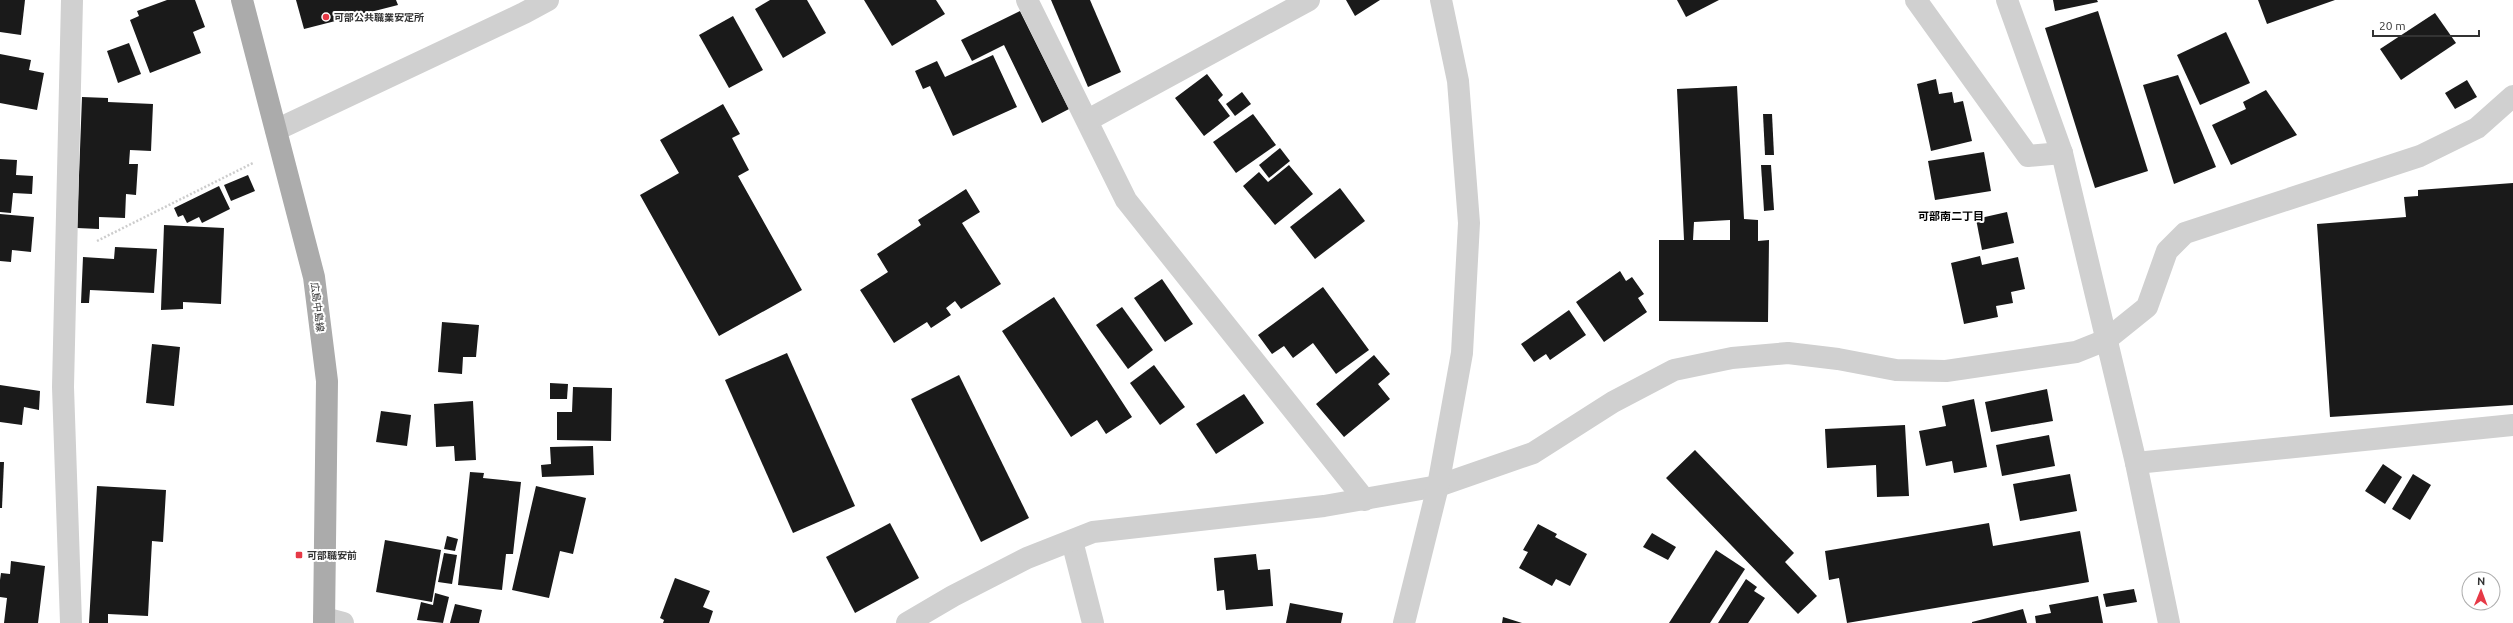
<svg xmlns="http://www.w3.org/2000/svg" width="2513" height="623" viewBox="0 0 2513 623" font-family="Ubuntu,'Noto Sans JP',sans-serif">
<rect width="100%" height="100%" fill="#fff"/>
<g fill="#1a1a1a" fill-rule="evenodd">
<path d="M0,0H25L21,35L0,32Z"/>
<path d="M167,0H195L205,27L193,32L201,53L150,73L130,20L139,16L137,11Z"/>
<path d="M296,0H396L398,5L304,29Z"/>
<path d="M770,0H807L826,33L783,58L755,9Z"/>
<path d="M864,0H936L945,14L892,46Z"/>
<path d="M1051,0H1090L1121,72L1088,87Z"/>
<path d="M1346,0H1380L1355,16Z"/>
<path d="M1677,0H1719L1686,17Z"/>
<path d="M2053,0H2097L2098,2L2055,11Z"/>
<path d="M2258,0H2335L2267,24Z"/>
<path d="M1020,11L1069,109L1042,123L1004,45L972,61L961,40Z"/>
<path d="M2098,11L2148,171L2095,188L2045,28Z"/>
<path d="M2435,13L2456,43L2401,80L2380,49Z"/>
<path d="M733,16L763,70L729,88L699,35Z"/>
<path d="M2226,32L2250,83L2200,105L2177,55Z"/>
<path d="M129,43L141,74L118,83L107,51Z"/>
<path d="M0,54L31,60L29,70L44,73L37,110L0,103Z"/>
<path d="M993,55L1017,107L953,136L930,86L923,89L915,71L937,61L945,77Z"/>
<path d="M1207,74L1223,95L1218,100L1230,116L1204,136L1175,98Z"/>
<path d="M2178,75L2216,167L2174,184L2143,85Z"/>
<path d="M1936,79L1939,94L1952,92L1954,103L1963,101L1972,141L1931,151L1917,84Z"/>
<path d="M2467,80L2477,97L2455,109L2445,93Z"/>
<path d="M1737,86L1744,219L1758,220V241L1769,240L1768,322L1659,321V240H1684L1677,89ZM1730,220V240H1693L1694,222Z"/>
<path d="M2266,90L2297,135L2231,165L2212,125L2246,109L2243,102Z"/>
<path d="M1242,92L1251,104L1235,116L1226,104Z"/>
<path d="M82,97L108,98V102L153,104L151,151L130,150L129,164H138L136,195L126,194L125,218L99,217V229L77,228Z"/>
<path d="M723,104L740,134L732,138L749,170L738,176L802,290L719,336L640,195L679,173L660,140Z"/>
<path d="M1253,114L1276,145L1236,173L1213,142Z"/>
<path d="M1763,114H1772L1774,155H1765Z"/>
<path d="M1280,148L1290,161L1269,178L1259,165Z"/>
<path d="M1984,152L1991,191L1935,200L1928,161Z"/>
<path d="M0,159L17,160L16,175L33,176L32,194L13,193L11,213L0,212Z"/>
<path d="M1289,165L1313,194L1275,225L1243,186L1259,172L1268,182Z"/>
<path d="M1761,165H1771L1774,210L1764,211Z"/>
<path d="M248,175L255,191L231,201L224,185Z"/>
<path d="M2513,183V405L2330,417L2317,224L2406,217L2404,197L2418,196V190Z"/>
<path d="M219,186L230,209L202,223L199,217L187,223L183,215L178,217L174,208Z"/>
<path d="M1340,188L1365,221L1315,259L1290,227Z"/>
<path d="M966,189L980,212L962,223L1001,284L961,309L955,301L946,308L951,315L931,328L927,322L894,343L860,290L888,272L877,254L921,225L918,220Z"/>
<path d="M2007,212L2014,243L1982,250L1976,219Z"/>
<path d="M0,214L34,217L31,252L12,250L11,262L0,261Z"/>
<path d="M164,225L224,228L221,304L183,302V309L161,310Z"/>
<path d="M115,247L157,249L154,293L90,290L89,303H81L83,257L114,259Z"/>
<path d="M1980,256L1982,265L2018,257L2025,289L2011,292L2013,303L1996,306L1998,317L1964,324L1951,263Z"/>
<path d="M1620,271L1626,281L1632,277L1644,294L1638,298L1647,312L1604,342L1576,302Z"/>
<path d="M1162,279L1193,324L1165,342L1134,298Z"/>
<path d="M1323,287L1369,350L1336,374L1313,343L1293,358L1284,346L1272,354L1258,335Z"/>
<path d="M1054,297L1132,417L1106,434L1097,420L1071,437L1002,331Z"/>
<path d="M1122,307L1153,350L1128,369L1096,325Z"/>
<path d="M1569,310L1586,335L1550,360L1546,354L1534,362L1521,344Z"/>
<path d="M442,322L479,325L476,357H463L462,374L438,372Z"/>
<path d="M152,344L180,347L174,406L146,403Z"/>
<path d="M787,353L855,506L793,533L725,380Z"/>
<path d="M1374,355L1390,374L1378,384L1390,399L1344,437L1316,404Z"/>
<path d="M1154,365L1185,407L1160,425L1130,383Z"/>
<path d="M959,375L1029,518L981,542L911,399Z"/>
<path d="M550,383L568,384L567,399H550Z"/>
<path d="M0,385L40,391L39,410L24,407L22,425L0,422Z"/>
<path d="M573,387L612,388L611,441L557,440V412H572Z"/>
<path d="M2047,389L2053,421L1991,432L1985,402Z"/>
<path d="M1244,394L1264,423L1216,454L1196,424Z"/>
<path d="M1974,399L1987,467L1954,473L1952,461L1926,466L1919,431L1946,426L1942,406Z"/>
<path d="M473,401L476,460L455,461L454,446L436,447L434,404Z"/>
<path d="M381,411L411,415L407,446L376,442Z"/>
<path d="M1905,425L1909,496L1877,497L1876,465L1827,468L1825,429Z"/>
<path d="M2049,435L2055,466L2002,476L1996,445Z"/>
<path d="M593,446L594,475L542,477L541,465L551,464L550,447Z"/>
<path d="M1695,450L1794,553L1785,562L1817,596L1798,614L1666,478Z"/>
<path d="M0,462H4L2,508H0Z"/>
<path d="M2383,464L2402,477L2385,504L2365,491Z"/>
<path d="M470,472L484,473L483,478L521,482L513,554H506L502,590L458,585Z"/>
<path d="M2070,474L2077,511L2020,521L2013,484Z"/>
<path d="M2413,474L2431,485L2410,520L2392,509Z"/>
<path d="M97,486L166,490L163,542L152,541L148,616L108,614V623H89Z"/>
<path d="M536,486L586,498L573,554L560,551L549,598L512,590Z"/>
<path d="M890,523L919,578L855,613L826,557Z"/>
<path d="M1989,523L1993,546L2080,531L2089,582L1847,623L1839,578L1829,580L1825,551Z"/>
<path d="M1538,524L1557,534L1555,537L1587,554L1570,586L1556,579L1552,586L1519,568L1528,552L1523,550Z"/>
<path d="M1652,533L1676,547L1668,560L1643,547Z"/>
<path d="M447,536L458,539L455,551L444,549Z"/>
<path d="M385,540L441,550L432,602L376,592Z"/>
<path d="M1716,550L1745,569L1710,623H1669Z"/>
<path d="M444,553L457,555L452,584L438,582Z"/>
<path d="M1256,554L1258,570L1270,569L1273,606L1226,610L1224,590L1217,591L1214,558Z"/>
<path d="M11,561L45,566L38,623H4L7,598L0,597V580L1,573L10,574Z"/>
<path d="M675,578L710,591L703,607L713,611L709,623H663L664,620L660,618Z"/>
<path d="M1746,579L1757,587L1754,591L1765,598L1748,623H1718Z"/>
<path d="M2134,589L2137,602L2106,607L2103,594Z"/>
<path d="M435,593L449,597L443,623L417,620L421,602L433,605Z"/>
<path d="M2098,596L2103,623H2036L2035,616L2051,613L2049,605Z"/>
<path d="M1290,603L1343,613L1341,623H1286Z"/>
<path d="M455,604L482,610L479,623H450Z"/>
<path d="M2023,609L2027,623H1972V622Z"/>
<path d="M1503,617L1522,623H1502Z"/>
</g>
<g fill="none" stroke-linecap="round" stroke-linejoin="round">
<path stroke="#cdcdcd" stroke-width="2.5" stroke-dasharray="2 2" stroke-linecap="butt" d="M97,241L253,163"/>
<g stroke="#d0d0d0" stroke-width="22">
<path d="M1027,0L1126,200L1365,500"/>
<path d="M1916,0L2028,156L2062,153"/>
<path d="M2007,0L2062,153L2136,463L2169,623"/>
<path d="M1088,120L1309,0"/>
<path d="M276,130L524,13L548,0"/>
<path d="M2136,463L2513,425"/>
<path d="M1072,541L1093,623"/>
<path d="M324,618L343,623"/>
<path d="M71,623L63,387L72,0"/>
<path d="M907,623L953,596L1027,558L1093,532L1324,506L1438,486L1533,453L1613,402L1674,370L1732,358L1788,353L1838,359L1896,370L1946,371L2076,352L2106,340L2147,307L2167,251L2185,233L2420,156L2477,128L2513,96"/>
<path d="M1404,623L1438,486L1462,353L1469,223L1458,81L1441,0"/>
</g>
<path stroke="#ababab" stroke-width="22" d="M242,0L314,277L327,381L324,623"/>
</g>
<g fill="#e63946" stroke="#fff" stroke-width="1.5">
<circle cx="326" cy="17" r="4"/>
<rect x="295" y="551" width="8" height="8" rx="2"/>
</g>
<g text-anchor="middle" stroke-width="4" stroke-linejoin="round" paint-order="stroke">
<g font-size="10" font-weight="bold" fill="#333" stroke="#fff" text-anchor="start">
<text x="334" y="21">可部公共職業安定所</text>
<text x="307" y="559">可部職安前</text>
</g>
<g font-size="10" fill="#333" stroke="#fff">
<text transform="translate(318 307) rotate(83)" y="4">広島中島線</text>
</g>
<g font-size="11" font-weight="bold" fill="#000" stroke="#fff">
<text x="1951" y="220">可部南二丁目</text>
</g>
</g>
<g transform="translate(2481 591) rotate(1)"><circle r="19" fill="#ffffff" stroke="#adadad"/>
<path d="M0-3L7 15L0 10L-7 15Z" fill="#e63946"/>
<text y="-6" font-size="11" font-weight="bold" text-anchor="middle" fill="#333333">N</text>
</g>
<path d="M2373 30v6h106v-6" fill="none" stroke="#333333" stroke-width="2"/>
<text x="2379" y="30" font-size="12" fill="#333333" stroke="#ffffff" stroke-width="3" paint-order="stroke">20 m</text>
</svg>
